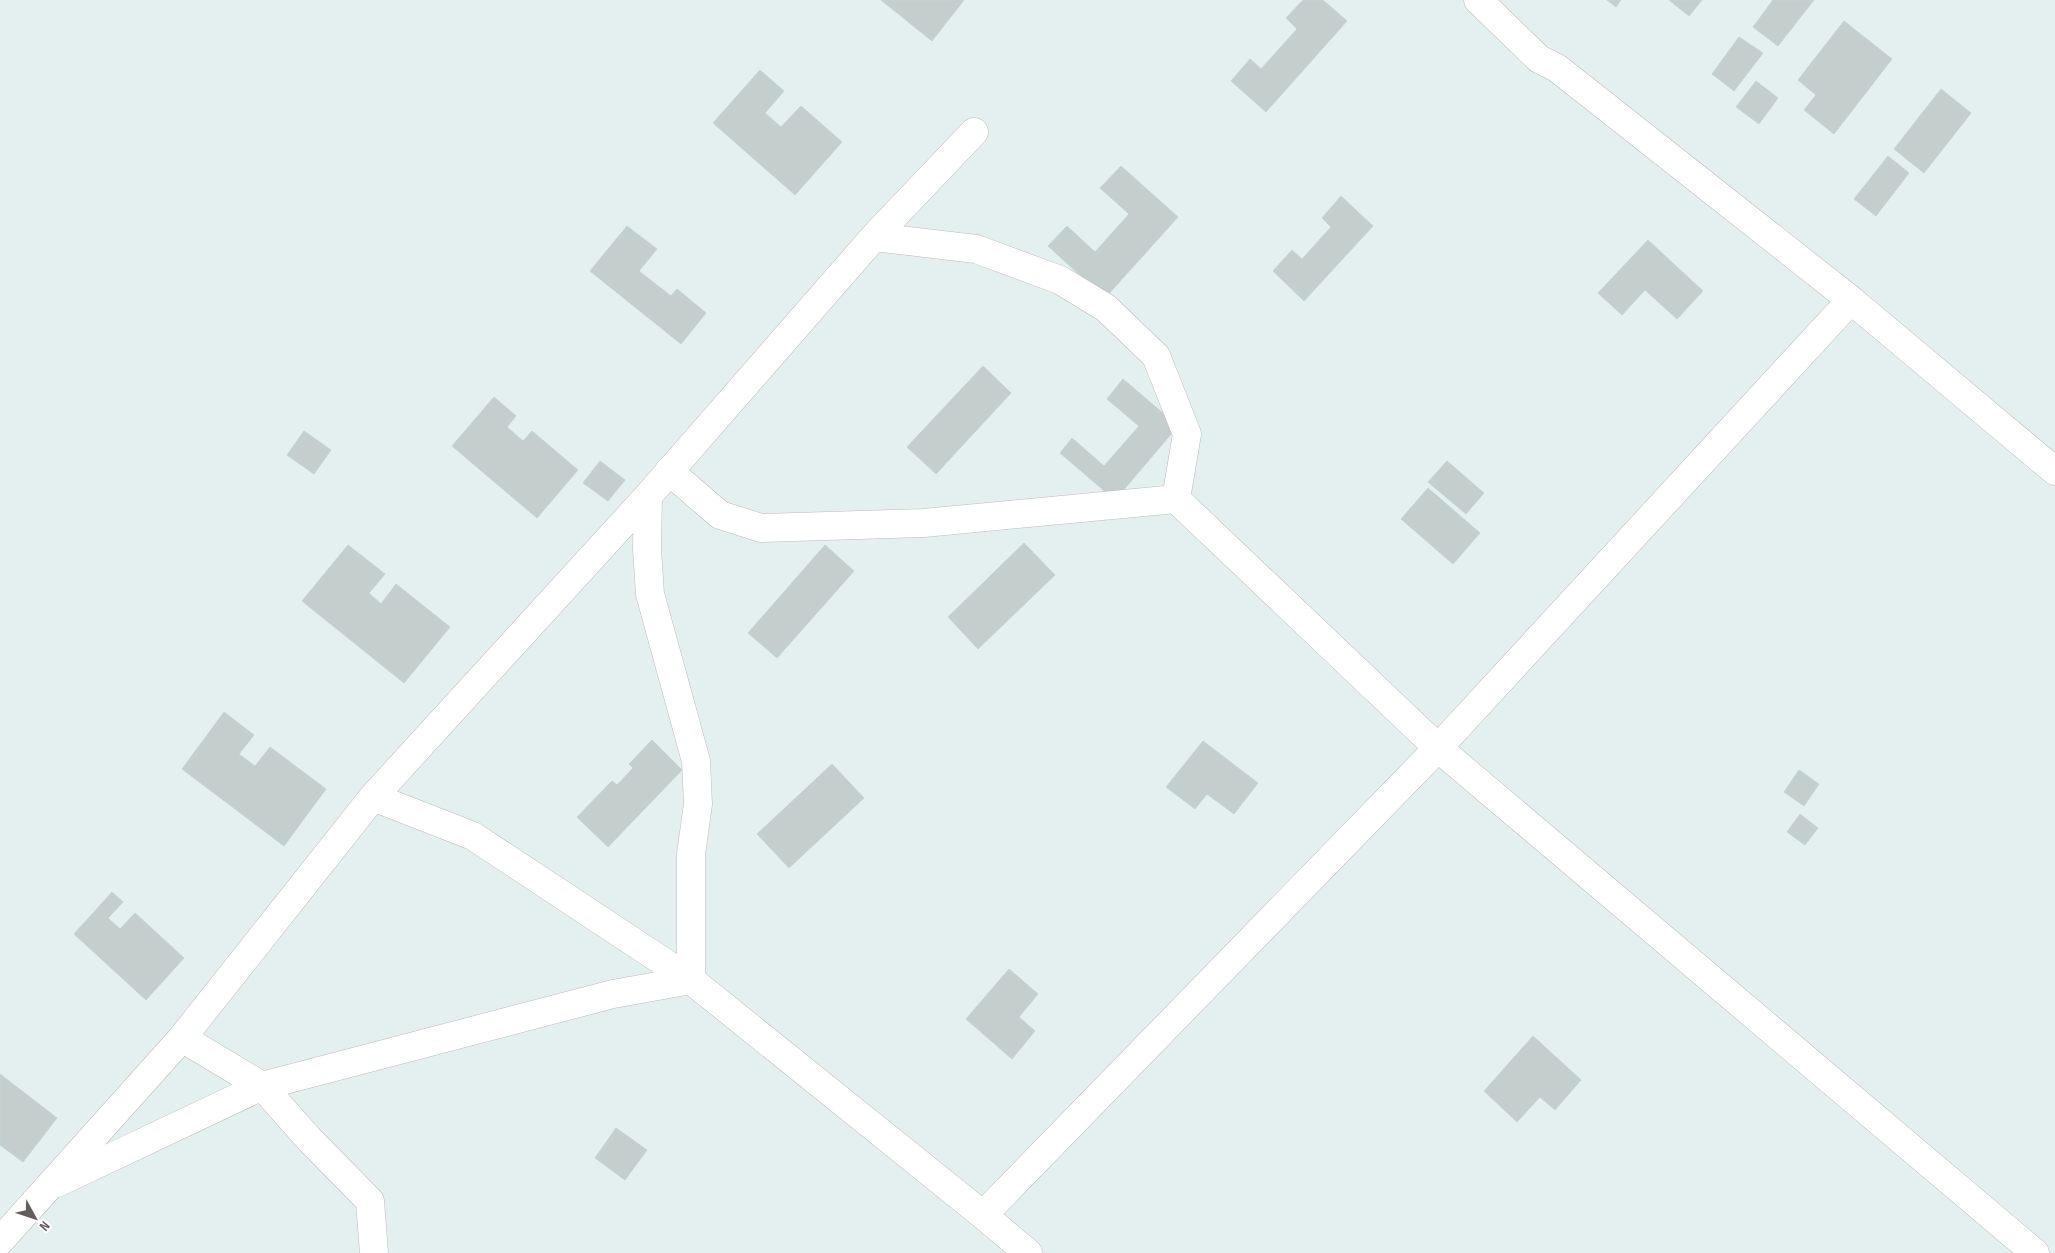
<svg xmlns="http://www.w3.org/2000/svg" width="2055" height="1253" viewBox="0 0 2055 1253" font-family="'Sofia Sans Condensed',sans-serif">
<rect width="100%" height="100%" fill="#e4f0f0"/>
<path fill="#c3cecd" stroke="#c2d6d4" d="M881,0H964L932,41Z
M1303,0H1323L1347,21L1266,112L1231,81L1250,59L1261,69L1297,29L1286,18Z
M1607,0H1621L1616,7Z
M1669,0H1702L1689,16Z
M1773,0H1814L1778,46L1753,27Z
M1844,21L1892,59L1834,134L1804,110L1816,95L1798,80Z
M1739,37L1763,53L1734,91L1712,74Z
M760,70L784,91L765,113L781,127L801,106L842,142L795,195L713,123Z
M1756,81L1778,98L1759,124L1736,107Z
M1941,89L1971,113L1924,173L1894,149Z
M1888,156L1909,173L1876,216L1854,199Z
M1121,166L1178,217L1105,298L1048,246L1067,226L1095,252L1129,214L1100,188Z
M1341,196L1373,226L1304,301L1273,271L1292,250L1302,259L1331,227L1322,218Z
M627,226L657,249L639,271L671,296L677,289L706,313L681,344L590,271Z
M1648,240L1703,291L1677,319L1645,290L1622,315L1598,293Z
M983,366L1011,393L936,474L907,447Z
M1123,379L1178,426L1115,500L1060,453L1072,438L1104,466L1139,426L1107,399Z
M494,397L516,416L507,427L523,441L532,431L578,470L537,518L452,446Z
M304,431L331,450L314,474L287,455Z
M600,461L625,480L608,501L583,483Z
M1447,461L1484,493L1466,514L1428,482Z
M1428,488L1480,533L1453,564L1401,519Z
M1024,543L1055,575L978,649L948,617Z
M348,545L385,574L369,593L381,604L396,584L450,627L404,683L302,601Z
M825,545L854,571L777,658L748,633Z
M224,712L254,735L239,754L255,766L270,747L326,789L284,846L182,769Z
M652,740L682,770L608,847L577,817L612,781L617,785L633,768L629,764Z
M1203,741L1258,783L1234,814L1207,794L1195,809L1166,787Z
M832,764L864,798L789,868L757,834Z
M1799,770L1819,784L1804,806L1784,792Z
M1800,814L1818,828L1805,845L1787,832Z
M112,892L123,902L108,918L120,929L135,913L184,958L146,1000L74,934Z
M1009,969L1038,994L1019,1017L1035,1031L1012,1059L966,1019Z
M1533,1036L1581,1080L1555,1110L1540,1097L1517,1122L1484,1091Z
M0,1074L57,1118L23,1162L0,1145Z
M616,1128L647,1150L625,1180L595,1158Z"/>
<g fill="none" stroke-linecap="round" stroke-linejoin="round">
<g stroke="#c1b9bb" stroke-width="29">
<path id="minor" d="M1478,0L1539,59L1557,68L1851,300L2055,471
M874,237L976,249L1060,280L1106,308L1156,356L1187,434L1176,499
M669,471L720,515L761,528L924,523L1176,499L1438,748L2035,1253
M648,496L647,549L650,594L696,761L698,804L691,854V980
M373,797L473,836L691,980L983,1215L1028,1253
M182,1038L262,1086L309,1139L370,1201L374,1253
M57,1183L262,1086L613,994L691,980
M983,1215L1438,748L1851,300
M0,1241L182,1038L373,797L648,496L874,237L974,132"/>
</g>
<use href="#minor" stroke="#fff" stroke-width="28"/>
</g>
<g transform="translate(35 1218) rotate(130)" stroke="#ffffff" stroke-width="4" paint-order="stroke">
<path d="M0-4L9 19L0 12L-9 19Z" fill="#665c5e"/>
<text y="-8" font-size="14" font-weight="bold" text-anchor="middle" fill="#665c5e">N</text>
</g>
</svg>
